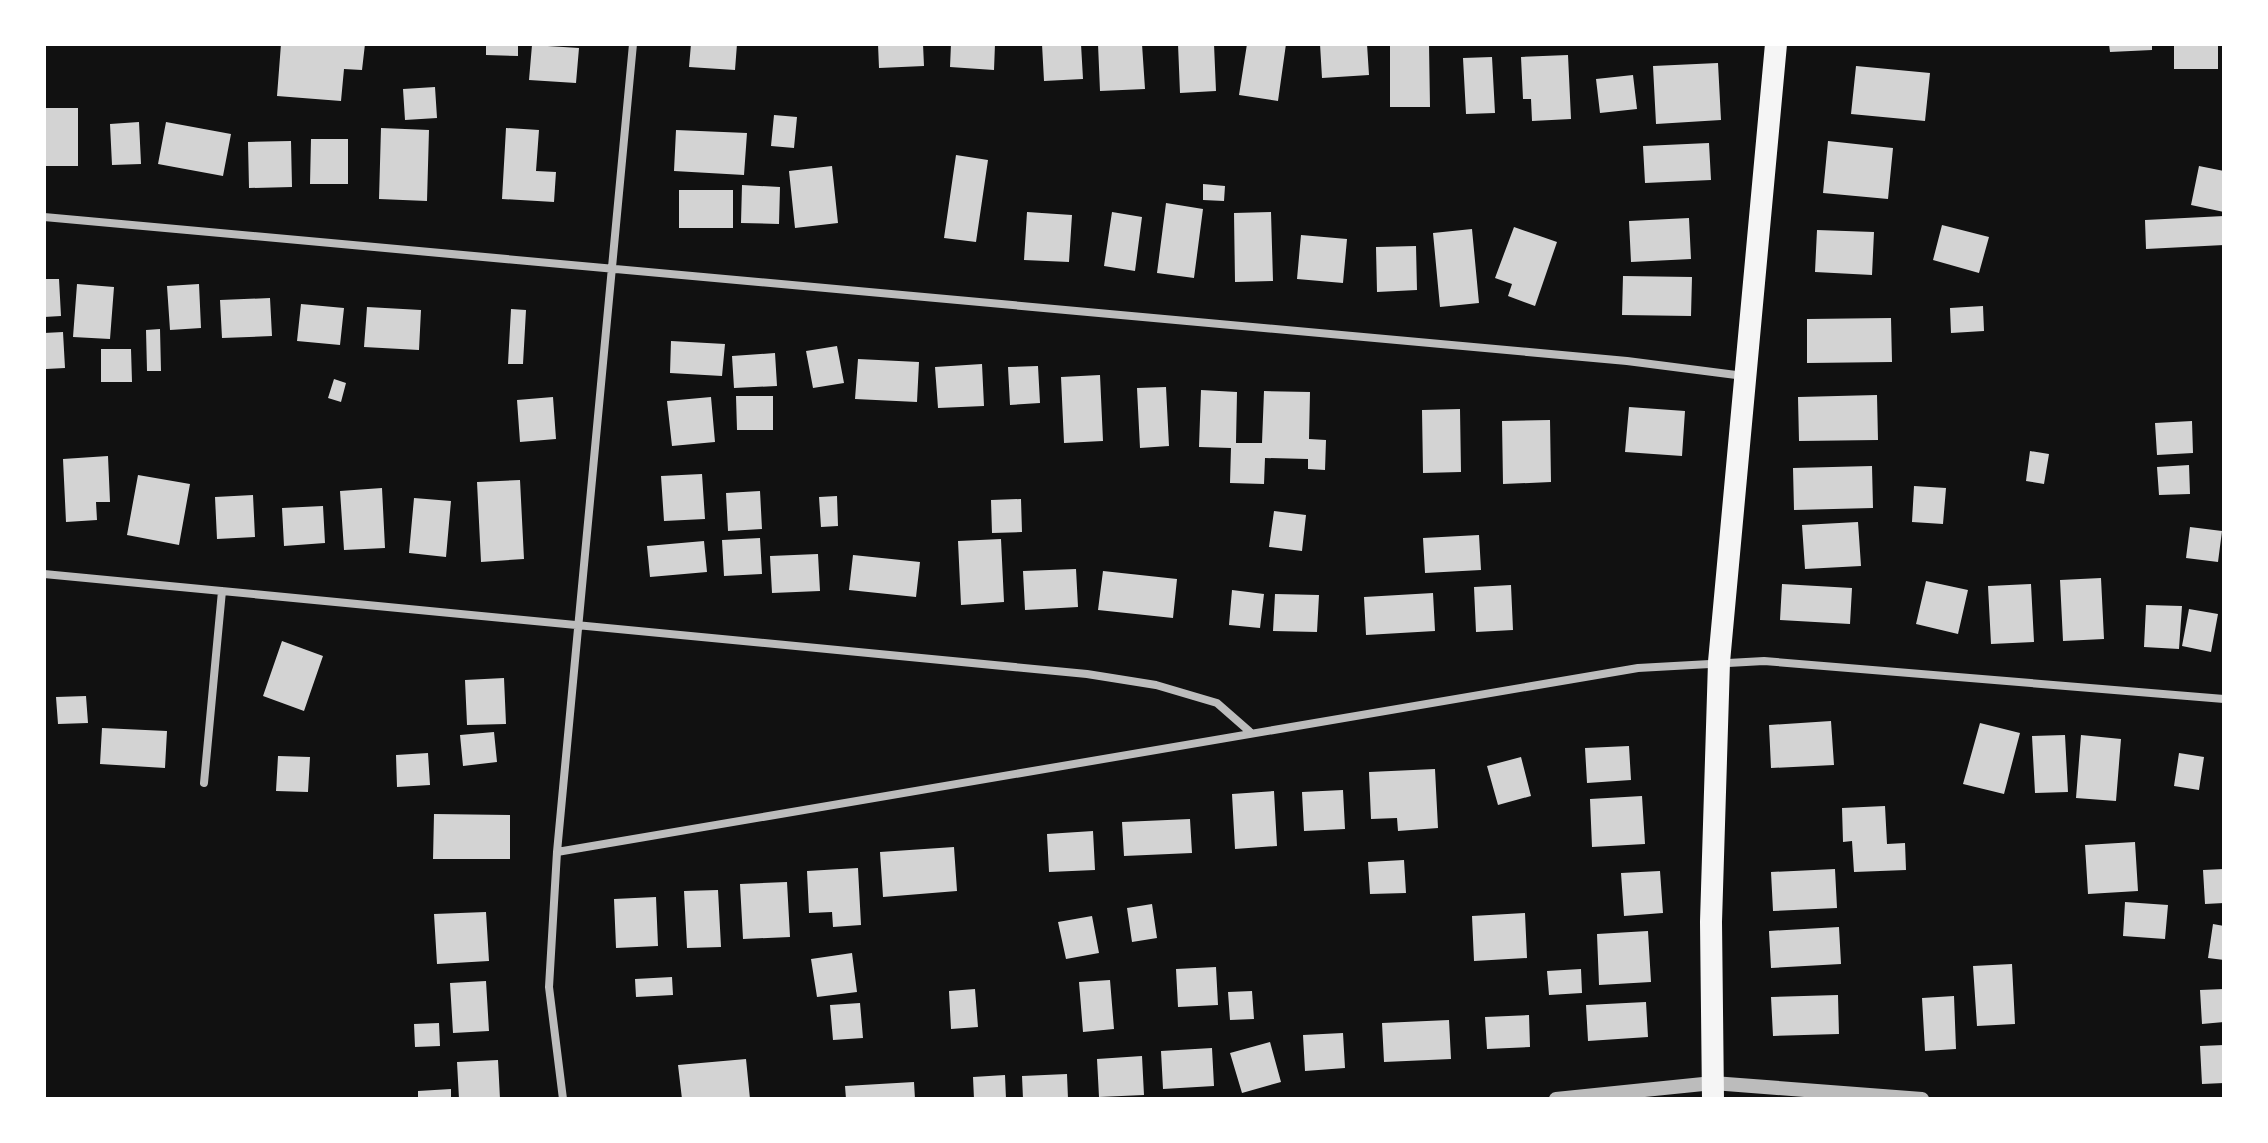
<svg xmlns="http://www.w3.org/2000/svg" width="2268" height="1143" viewBox="0 0 2268 1143" font-family="'Fira Sans',sans-serif">
<rect width="100%" height="100%" fill="#111"/>
<path fill="#d3d3d3" d="M281,44H365L362,70L344,69L341,101L277,96Z
M486,44H518V56L486,55Z
M691,44H737L735,70L689,67Z
M878,44H923L924,66L879,68Z
M951,44H995L994,70L950,67Z
M1042,44H1081L1083,79L1044,81Z
M1098,44H1142L1145,89L1100,91Z
M1178,44H1214L1216,91L1180,93Z
M1247,44H1286L1278,101L1239,95Z
M1320,44H1367L1369,75L1322,78Z
M1390,44H1429L1430,107H1390Z
M2109,44H2152V50L2110,52Z
M2174,44H2218V69H2174Z
M532,45L579,48L576,83L529,80Z
M1568,55L1571,119L1532,121L1531,99H1523L1521,57Z
M1492,57L1495,113L1466,114L1463,58Z
M1718,63L1721,120L1656,124L1653,66Z
M1856,66L1930,73L1925,121L1851,114Z
M1633,75L1637,109L1600,113L1596,79Z
M435,87L437,118L405,120L403,89Z
M44,108H78V166H44Z
M774,115L797,117L794,148L771,146Z
M139,122L141,164L112,165L110,124Z
M166,122L231,134L223,176L158,164Z
M381,128L429,130L427,201L379,199Z
M506,128L539,130L536,171L556,172L554,202L502,199Z
M676,130L747,133L744,175L674,171Z
M311,139H348V184H310Z
M291,141L292,187L249,188L248,142Z
M1828,141L1893,148L1888,199L1823,193Z
M1709,143L1711,180L1645,183L1643,146Z
M956,155L988,160L976,242L944,238Z
M832,166L838,223L795,228L789,171Z
M2199,166L2224,171V212L2191,205Z
M1203,184L1225,186L1224,201L1203,200Z
M742,185L780,187L779,224L741,223Z
M679,190H733V228H679Z
M1166,203L1203,209L1194,278L1157,273Z
M1027,212L1072,215L1069,262L1024,260Z
M1112,212L1142,217L1135,271L1104,266Z
M1271,212L1273,281L1235,282L1234,213Z
M2224,216V245L2146,249L2145,220Z
M1689,218L1691,259L1631,262L1629,221Z
M1942,225L1989,237L1979,273L1933,260Z
M1514,227L1557,242L1535,306L1508,296L1512,284L1495,278Z
M1472,229L1479,303L1440,307L1433,233Z
M1817,230L1874,232L1872,275L1815,272Z
M1301,235L1347,239L1343,283L1297,279Z
M1416,246L1417,290L1377,292L1376,247Z
M1623,276L1692,277L1691,316L1622,315Z
M44,279H59L61,316L44,317Z
M77,284L114,287L110,339L73,337Z
M199,284L201,328L170,330L167,286Z
M270,298L272,336L222,338L220,300Z
M301,304L344,308L340,345L297,341Z
M1983,306L1984,331L1951,333L1950,308Z
M367,307L421,310L419,350L364,347Z
M511,309L526,310L523,364H508Z
M1891,318L1892,362L1807,363V319Z
M160,329L161,371H147L146,330Z
M63,332L65,368L46,369L44,333Z
M671,341L725,344L722,376L670,373Z
M837,346L844,383L813,388L806,351Z
M101,349H131L132,382H101Z
M775,353L777,386L734,388L732,356Z
M858,359L919,362L917,402L855,399Z
M982,364L984,406L938,408L935,367Z
M1038,366L1040,403L1010,405L1008,367Z
M1100,375L1103,441L1064,443L1061,377Z
M334,379L346,383L341,402L328,398Z
M1166,387L1169,446L1140,448L1137,388Z
M1201,390L1237,392L1236,443H1262L1264,391L1310,392L1309,439L1326,440L1325,470L1308,469V459L1265,458L1264,484L1230,483L1231,448L1199,447Z
M1877,395L1878,440L1799,441L1798,397Z
M736,396H773V430H737Z
M553,397L556,439L520,442L517,400Z
M711,397L715,442L672,446L667,401Z
M1629,407L1685,411L1682,456L1625,452Z
M1460,409L1461,472L1423,473L1422,410Z
M1550,420L1551,482L1503,484L1502,421Z
M2192,421L2193,453L2157,455L2155,423Z
M2030,451L2049,454L2044,484L2026,481Z
M108,456L110,502H96L97,520L66,522L63,459Z
M2189,465L2190,494L2159,495L2157,467Z
M1872,466L1873,508L1794,510L1793,468Z
M702,474L705,519L664,521L661,476Z
M138,475L190,484L179,545L127,535Z
M520,480L524,559L481,562L477,482Z
M1914,486L1946,488L1943,524L1912,522Z
M382,488L385,548L344,550L340,491Z
M760,491L762,529L728,531L726,493Z
M253,495L255,537L217,539L215,497Z
M837,496L838,526L821,527L819,497Z
M414,498L451,501L446,557L409,553Z
M1021,499L1022,532L992,533L991,500Z
M323,506L325,543L284,546L282,508Z
M1274,511L1306,515L1302,551L1269,547Z
M1858,522L1861,566L1805,569L1802,525Z
M2190,527L2222,531L2218,562L2186,558Z
M1479,535L1481,570L1425,573L1423,538Z
M760,538L762,574L724,576L722,540Z
M1001,539L1004,602L961,605L958,541Z
M704,541L707,572L650,577L647,546Z
M818,554L820,591L772,593L770,556Z
M853,555L920,562L916,597L849,590Z
M1076,569L1078,607L1025,610L1023,571Z
M1103,571L1177,579L1173,618L1098,610Z
M2101,578L2104,639L2063,641L2060,580Z
M1926,581L1968,590L1958,634L1916,624Z
M1782,584L1852,588L1850,624L1780,620Z
M2031,584L2034,642L1991,644L1988,586Z
M1511,585L1513,630L1476,632L1474,587Z
M1232,590L1264,594L1260,628L1229,625Z
M1433,593L1435,631L1366,635L1364,597Z
M1275,594L1319,595L1317,632L1273,631Z
M2146,605L2182,606L2179,649L2144,647Z
M2189,609L2218,614L2211,652L2182,646Z
M282,641L323,656L304,711L263,696Z
M504,678L506,724L467,725L465,680Z
M86,696L88,723L58,724L56,697Z
M1831,721L1834,765L1771,768L1769,725Z
M1980,723L2020,733L2004,794L1963,784Z
M102,728L167,731L165,768L100,764Z
M494,732L497,762L463,766L460,735Z
M2065,735L2068,792L2035,793L2032,736Z
M2081,735L2121,739L2116,801L2076,798Z
M1629,746L1631,780L1587,783L1585,748Z
M428,753L430,785L397,787L396,755Z
M2179,753L2204,757L2199,790L2174,786Z
M278,756L310,757L308,792L276,791Z
M1521,757L1531,796L1498,805L1487,766Z
M1435,769L1438,828L1398,831L1397,818L1371,819L1369,772Z
M1343,790L1345,829L1304,831L1302,792Z
M1274,791L1277,846L1235,849L1232,794Z
M1642,796L1645,844L1592,847L1590,799Z
M1885,806L1887,844L1905,843L1906,870L1854,872L1852,841L1843,842L1842,808Z
M434,814L510,815V859H433Z
M1190,819L1192,853L1124,856L1122,822Z
M1093,831L1095,870L1049,872L1047,834Z
M2135,842L2138,891L2088,894L2085,845Z
M954,847L957,891L883,897L880,852Z
M1404,860L1406,893L1370,894L1368,862Z
M858,868L861,925L833,927L832,912L809,913L807,871Z
M1835,869L1837,908L1773,911L1771,872Z
M2224,869V903L2205,904L2203,870Z
M1660,871L1663,913L1624,916L1621,873Z
M787,882L790,937L743,939L740,884Z
M718,890L721,947L687,948L684,891Z
M656,897L658,946L616,948L614,899Z
M2125,902L2168,905L2165,939L2123,936Z
M1152,904L1157,938L1132,942L1127,908Z
M486,912L489,961L437,964L434,914Z
M1525,913L1527,958L1474,961L1472,916Z
M1092,916L1099,953L1066,959L1058,922Z
M2213,924L2224,926V960L2208,958Z
M1839,927L1841,964L1771,968L1769,931Z
M1648,931L1651,982L1599,985L1597,934Z
M852,953L857,992L817,997L811,959Z
M2012,964L2015,1024L1977,1026L1973,966Z
M1216,967L1218,1005L1178,1007L1176,969Z
M1581,969L1582,993L1549,995L1547,971Z
M672,977L673,995L636,997L635,979Z
M1110,980L1114,1029L1083,1032L1079,982Z
M486,981L489,1031L453,1033L450,983Z
M975,989L978,1027L951,1029L949,991Z
M2224,989V1022L2202,1024L2200,990Z
M1252,991L1254,1019L1230,1020L1228,992Z
M1838,995L1839,1034L1773,1036L1771,997Z
M1954,996L1956,1049L1925,1051L1922,998Z
M1646,1002L1648,1037L1588,1041L1586,1005Z
M860,1003L863,1038L833,1040L830,1005Z
M1529,1015L1530,1047L1487,1049L1485,1017Z
M1449,1020L1451,1059L1384,1062L1382,1023Z
M439,1023L440,1046L415,1047L414,1024Z
M1343,1033L1345,1068L1305,1071L1303,1035Z
M1270,1042L1281,1082L1242,1093L1230,1053Z
M2224,1045V1083L2202,1084L2200,1046Z
M1212,1048L1214,1086L1163,1089L1161,1051Z
M1142,1056L1144,1095L1099,1097L1097,1059Z
M746,1059L750,1099H682L678,1065Z
M498,1060L500,1099H459L457,1062Z
M1067,1074L1068,1099H1023L1022,1076Z
M1005,1075L1006,1099H974L973,1077Z
M914,1082L915,1099H846L845,1086Z
M451,1089V1099H418V1091Z"/>
<g fill="none" stroke-linecap="round" stroke-linejoin="round">
<path stroke="#bcbcbc" stroke-width="8" d="M44,217L1627,361L1744,376
M44,574L1087,674L1156,685L1217,703L1249,731
M204,783L222,591
M557,852L1638,668L1764,661L2224,699
M563,1099L549,987L557,852L633,44"/>
<path stroke="#bcbcbc" stroke-width="14" d="M1556,1099L1713,1083L1922,1099"/>
<path stroke="#f5f5f5" stroke-width="22" d="M1713,1099L1711,922L1719,662L1776,44"/>
</g>
<rect width="2268" height="1143" fill="none" stroke="#ffffff" stroke-width="92"/>
</svg>
